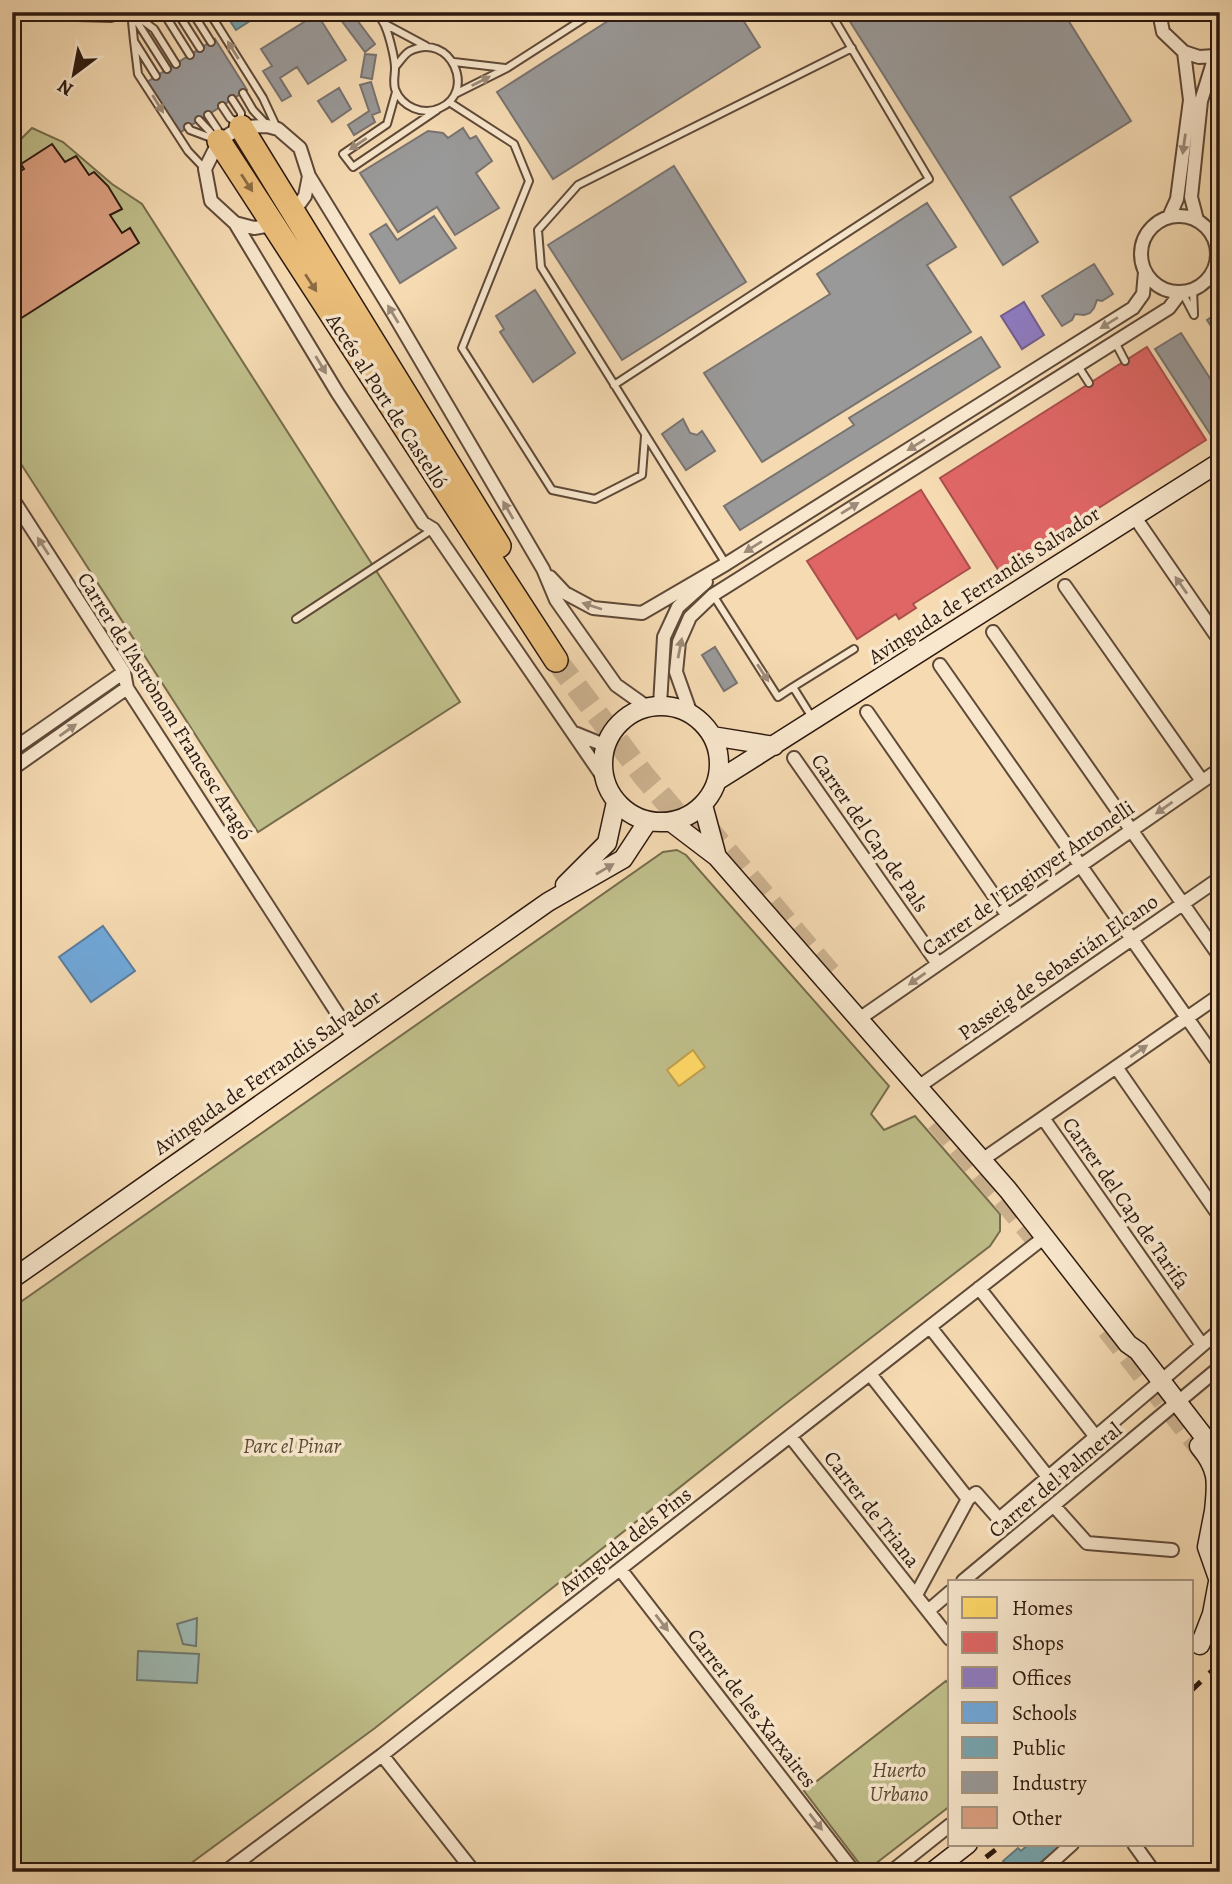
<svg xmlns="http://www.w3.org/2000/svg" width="1232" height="1884" viewBox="0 0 1232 1884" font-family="Alegreya,serif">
<rect width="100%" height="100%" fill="#f5dab2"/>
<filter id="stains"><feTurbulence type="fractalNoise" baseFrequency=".00286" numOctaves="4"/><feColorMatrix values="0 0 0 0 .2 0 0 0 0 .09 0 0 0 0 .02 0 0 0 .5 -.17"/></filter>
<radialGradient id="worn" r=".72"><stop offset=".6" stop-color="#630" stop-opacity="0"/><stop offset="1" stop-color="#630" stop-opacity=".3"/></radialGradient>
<path fill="#bfbe8a" stroke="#766c4c" stroke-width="2" d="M32,128L63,142L112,184L142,204L460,702L258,832L12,450V148Z
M677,850L686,855L889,1086L871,1114L884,1130L915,1116L1000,1214V1231L990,1246L780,1408L375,1728L179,1872H12V1308L663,852Z
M946,1681L950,1686V1806L870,1868L862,1867L804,1791Z"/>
<path fill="#9db9b3" stroke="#707971" stroke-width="2" d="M197,1618L196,1646L183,1644L177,1624Z
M138,1651L199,1654L197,1683L137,1680Z"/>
<path fill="#ffd966" stroke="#c09f4c" stroke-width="2" d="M693,1050L705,1067L679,1086L667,1070Z"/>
<path fill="#e06666" stroke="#aa4f4c" stroke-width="2" d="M1147,347L1206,440L999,571L940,478Z
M921,490L970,568L913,604L916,608L899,619L896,614L857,639L807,561Z"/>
<path fill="#8e7cc3" stroke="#715e8d" stroke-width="2" d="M1024,302L1044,335L1022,349L1001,316Z"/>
<path fill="#6fa8dc" stroke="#5b7d9e" stroke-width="2" d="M103,926L135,971L91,1002L59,957Z"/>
<path fill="#76a5af" stroke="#607b7f" stroke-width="2" d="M224,12H264L236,30Z
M1029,1844H1063L1035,1867L1037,1872H1012L1003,1861L1018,1848L1021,1851Z"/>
<path fill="#999" stroke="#797370" stroke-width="2" d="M335,12H351L375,44L365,52Z
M622,12H738L760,47L553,179L497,92Z
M844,12H1063L1131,121L1010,197L1038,242L1003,265Z
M317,14L346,60L308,84L297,67L280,78L291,96L282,101L263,71L272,66L261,49Z
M215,39L247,90L179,133L147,82Z
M365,54L376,55L372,79L361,77Z
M371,82L380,112L372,115L375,122L354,135L348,125L369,111L360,85Z
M339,88L351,109L332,122L318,101Z
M463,128L470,139L476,136L492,161L476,173L499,208L455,235L437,207L398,232L360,173L428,131L443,133L448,138Z
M674,166L746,282L622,360L548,245Z
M927,203L956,247L927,265L971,332L762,462L704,373L830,294L817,274Z
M434,216L456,248L400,283L370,234L386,224L397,240Z
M1094,264L1113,294L1102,301L1097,300L1094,308L1090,313L1084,315L1075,314L1072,320L1062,326L1042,296Z
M535,290L575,353L533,382L500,332L504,329L496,316Z
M1220,311V340L1207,320Z
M1181,333L1220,394V432L1212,437L1155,349Z
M981,337L1000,367L740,530L724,506L854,425L849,418Z
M683,419L690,433L697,435L702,431L715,451L686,470L662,434Z
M715,647L737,683L724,691L702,655Z"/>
<path fill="#dca081" stroke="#2d190f" stroke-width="2" d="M52,144L65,162L76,156L89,175L94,172L108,186L122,209L110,215L122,233L130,228L139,243L12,324V226L15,224L12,220V176L24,169L21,164Z"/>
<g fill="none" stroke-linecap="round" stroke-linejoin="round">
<path stroke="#cdb391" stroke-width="23" stroke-dasharray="23 11" stroke-linecap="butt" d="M556,660L644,776L700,841
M705,826L832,976
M937,1121L1037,1239
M1108,1329L1212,1462"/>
<g stroke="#5f4938" stroke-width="10">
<path id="lane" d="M131,12L134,41L156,76
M131,12L154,29L176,64
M167,12L168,20L190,55
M177,12L200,48
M192,12L211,42
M209,12L263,98L277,128
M376,12C379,16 383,21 385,26C389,35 395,58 395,68C395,76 393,81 395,89C402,107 423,116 440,108C477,92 451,31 410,51C404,54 400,62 395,67
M42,16L111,18L129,12
M134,17L167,69
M385,24L426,46
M134,41L138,74L188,151L205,169
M454,62L505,68
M396,92L387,124L343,154L353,167L437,110
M243,93L253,110L266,124
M455,94L507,68L594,12
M232,99L241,113V121
M449,102L514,144L529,181L462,348L552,490L595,499L642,475L645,436
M222,106L230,118L237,123
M208,115L218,130L219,138
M199,120L215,137
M188,127L190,130L214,139
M1217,262L1220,263
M1193,290L1194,313
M1182,292L1194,315
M1115,342L1125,361
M1078,366L1089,383
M614,385L929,179L830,12
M726,564L541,267L538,230L578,185L852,48
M713,595L778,697L793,687L813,719
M296,619L433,529
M793,687L854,649"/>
</g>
<g stroke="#5f4938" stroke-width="16">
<path id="street" d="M1159,12L1163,32L1184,52L1199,57L1215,56L1219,54
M292,214L305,196L309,176
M1141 254a38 38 0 1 1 76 0a38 38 0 1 1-76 0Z
M1169,217L1177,199L1190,100L1184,52
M1197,220L1191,197L1201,101L1215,56
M235,223L337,392L423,523L433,529L603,777
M277,224L254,228L235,223L211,201L205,169L219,141L241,127L267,126L278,129L300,148L309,176L393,313L543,569L556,600L616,685L647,707
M12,498L124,672L127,688L354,1039
M1134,516L1220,641
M550,577L565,593L593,608L642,613L726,564L1133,308L1143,294L1145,272
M1065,586L1202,781
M993,632L1220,957
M940,665L1220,1065
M660,705L664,637L678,607L706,582
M867,712L1008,916
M691,714L676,672L679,642L690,617L713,595L1169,308L1181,292
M572,732L604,745
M12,750L124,672
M794,758L938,964
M12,769L127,688
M859,1019L1220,769
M1116,1067L1220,1217
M918,1087L1220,878
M1043,1118L1202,1345
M982,1160L1220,995
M979,1288L1096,1437
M930,1327L1048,1477
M870,1374L968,1499
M1161,1381L1220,1330
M1178,1402L1220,1367
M790,1436L950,1639
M1054,1506L1087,1543L1172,1550
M620,1569L854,1872
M963,1581L1170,1408
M916,1595L968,1499L976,1493L999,1519L1154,1387
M928,1611L950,1592
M382,1755L474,1872
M1134,1844L1154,1872
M225,1872L382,1755L1046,1236
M891,1872L950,1825
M1041,1872L1072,1844"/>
</g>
<g stroke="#2d190f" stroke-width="21">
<path id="secondary" d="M603 764a58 58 0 1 1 116 0a58 58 0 1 1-116 0Z
M712,736L774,746
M717,781L1220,462
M703,805L717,857
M671,822L717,857L1008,1190L1128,1344L1138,1351L1212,1447L1220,1455
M565,885L607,843L616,802
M12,1279L548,902L623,859L648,821
M1199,1446C1219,1470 1217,1482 1214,1511
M1220,1503L1214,1511L1207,1547L1220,1584
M1200,1645L1212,1614L1218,1582
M932,1872L968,1844"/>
</g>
<g stroke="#2d190f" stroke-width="26">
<path id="highway" d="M241,127L499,546
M219,141L556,660"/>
</g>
<use href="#lane" stroke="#f8e7cd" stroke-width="6"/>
<use href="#street" stroke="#f8e7cd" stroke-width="12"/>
<use href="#secondary" stroke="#f8e7cd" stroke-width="18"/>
<use href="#highway" stroke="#eabd79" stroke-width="23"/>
<path stroke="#2d190f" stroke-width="5" stroke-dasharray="12 12" stroke-linecap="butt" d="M1219,12L1220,14
M1192,1690L1220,1663
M967,1872L1003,1844"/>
</g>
<defs><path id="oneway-solid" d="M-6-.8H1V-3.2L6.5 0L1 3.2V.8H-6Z" transform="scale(1.75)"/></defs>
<g fill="#9d8a78">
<use href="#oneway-solid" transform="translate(233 50) rotate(-122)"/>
<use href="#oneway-solid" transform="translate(481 81) rotate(-27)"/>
<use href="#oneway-solid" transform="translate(158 104) rotate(58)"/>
<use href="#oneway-solid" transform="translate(358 144) rotate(146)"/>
<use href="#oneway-solid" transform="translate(1184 144) rotate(98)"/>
<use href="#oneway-solid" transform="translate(393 314) rotate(-121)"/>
<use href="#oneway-solid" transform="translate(1109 323) rotate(148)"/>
<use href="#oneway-solid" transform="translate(321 365) rotate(59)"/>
<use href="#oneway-solid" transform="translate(916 445) rotate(148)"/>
<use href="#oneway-solid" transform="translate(850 508) rotate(-32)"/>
<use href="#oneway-solid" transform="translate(508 510) rotate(-120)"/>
<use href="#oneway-solid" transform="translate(43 546) rotate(-123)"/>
<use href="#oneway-solid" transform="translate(753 547) rotate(148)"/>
<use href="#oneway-solid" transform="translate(1181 585) rotate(-125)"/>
<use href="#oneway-solid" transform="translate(592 606) rotate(-162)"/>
<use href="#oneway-solid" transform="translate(680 648) rotate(-79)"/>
<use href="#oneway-solid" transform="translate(763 673) rotate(57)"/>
<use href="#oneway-solid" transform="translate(68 730) rotate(-35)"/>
<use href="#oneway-solid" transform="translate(1164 808) rotate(145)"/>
<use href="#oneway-solid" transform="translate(605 869) rotate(-30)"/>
<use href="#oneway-solid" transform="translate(917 979) rotate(145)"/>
<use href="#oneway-solid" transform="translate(1139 1051) rotate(-35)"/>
<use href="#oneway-solid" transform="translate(662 1623) rotate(52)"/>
<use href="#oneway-solid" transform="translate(816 1822) rotate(52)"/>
</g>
<g fill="#8c6b44">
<use href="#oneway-solid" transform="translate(247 183) rotate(57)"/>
<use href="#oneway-solid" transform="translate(311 283) rotate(57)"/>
</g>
<g text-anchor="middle" stroke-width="7" stroke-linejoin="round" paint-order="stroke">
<g font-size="21" fill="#2d190f" stroke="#f8e7cd">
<text transform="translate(387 401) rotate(57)" y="7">Accés al Port de Castelló</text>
<text transform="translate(984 585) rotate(-33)" y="7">Avinguda de Ferrandis Salvador</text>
<text transform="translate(165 706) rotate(58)" y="7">Carrer de l'Astrònom Francesc Aragó</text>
<text transform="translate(870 833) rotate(55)" y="7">Carrer del Cap de Pals</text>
<text transform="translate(1028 878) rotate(-35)" y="7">Carrer de l'Enginyer Antonelli</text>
<text transform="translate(1058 967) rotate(-35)" y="7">Passeig de Sebastián Elcano</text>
<text transform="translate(267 1072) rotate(-35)" y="7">Avinguda de Ferrandis Salvador</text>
<text transform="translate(1126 1203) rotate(55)" y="7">Carrer del Cap de Tarifa</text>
<text transform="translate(1055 1480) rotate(-40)" y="7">Carrer del Palmeral</text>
<text transform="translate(872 1509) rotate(52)" y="7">Carrer de Triana</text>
<text transform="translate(625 1541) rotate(-38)" y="7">Avinguda dels Pins</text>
<text transform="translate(752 1708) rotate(52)" y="7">Carrer de les Xarxaires</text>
</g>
<g font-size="21" font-style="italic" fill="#594b34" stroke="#f8e7cd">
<text x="292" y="1453">Parc el Pinar</text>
<text x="899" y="1777">Huerto<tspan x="899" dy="24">Urbano</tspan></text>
</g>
</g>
<rect width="1232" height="1884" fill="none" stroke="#f5dab2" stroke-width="42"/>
<rect x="14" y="14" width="1204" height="1856" fill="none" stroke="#2d190f" stroke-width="3.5"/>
<rect x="21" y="21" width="1190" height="1842" fill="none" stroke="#2d190f" stroke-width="2"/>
<rect x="948" y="1580" width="245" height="266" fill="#f8e7cd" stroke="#a79581" stroke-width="2"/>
<rect x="962" y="1597" width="35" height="21" fill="#ffd966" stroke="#a79581" stroke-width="2"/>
<text x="1012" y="1615" font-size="21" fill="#2d190f">Homes</text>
<rect x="962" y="1632" width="35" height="21" fill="#e06666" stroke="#a79581" stroke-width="2"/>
<text x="1012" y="1650" font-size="21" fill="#2d190f">Shops</text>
<rect x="962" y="1667" width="35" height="21" fill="#8e7cc3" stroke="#a79581" stroke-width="2"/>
<text x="1012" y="1685" font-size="21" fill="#2d190f">Offices</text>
<rect x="962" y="1702" width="35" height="21" fill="#6fa8dc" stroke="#a79581" stroke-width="2"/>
<text x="1012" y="1720" font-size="21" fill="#2d190f">Schools</text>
<rect x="962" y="1737" width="35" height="21" fill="#76a5af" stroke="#a79581" stroke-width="2"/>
<text x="1012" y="1755" font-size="21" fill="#2d190f">Public</text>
<rect x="962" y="1772" width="35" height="21" fill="#999999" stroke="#a79581" stroke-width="2"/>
<text x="1012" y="1790" font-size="21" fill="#2d190f">Industry</text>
<rect x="962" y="1807" width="35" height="21" fill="#dca081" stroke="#a79581" stroke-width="2"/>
<text x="1012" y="1825" font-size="21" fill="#2d190f">Other</text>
<g transform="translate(74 74) rotate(212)" stroke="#f8e7cd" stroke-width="5" paint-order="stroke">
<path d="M0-5L12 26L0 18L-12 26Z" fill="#2d190f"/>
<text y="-10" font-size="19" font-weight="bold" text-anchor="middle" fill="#2d190f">N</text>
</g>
<rect width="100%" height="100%" filter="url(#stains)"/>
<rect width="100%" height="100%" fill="url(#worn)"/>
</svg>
